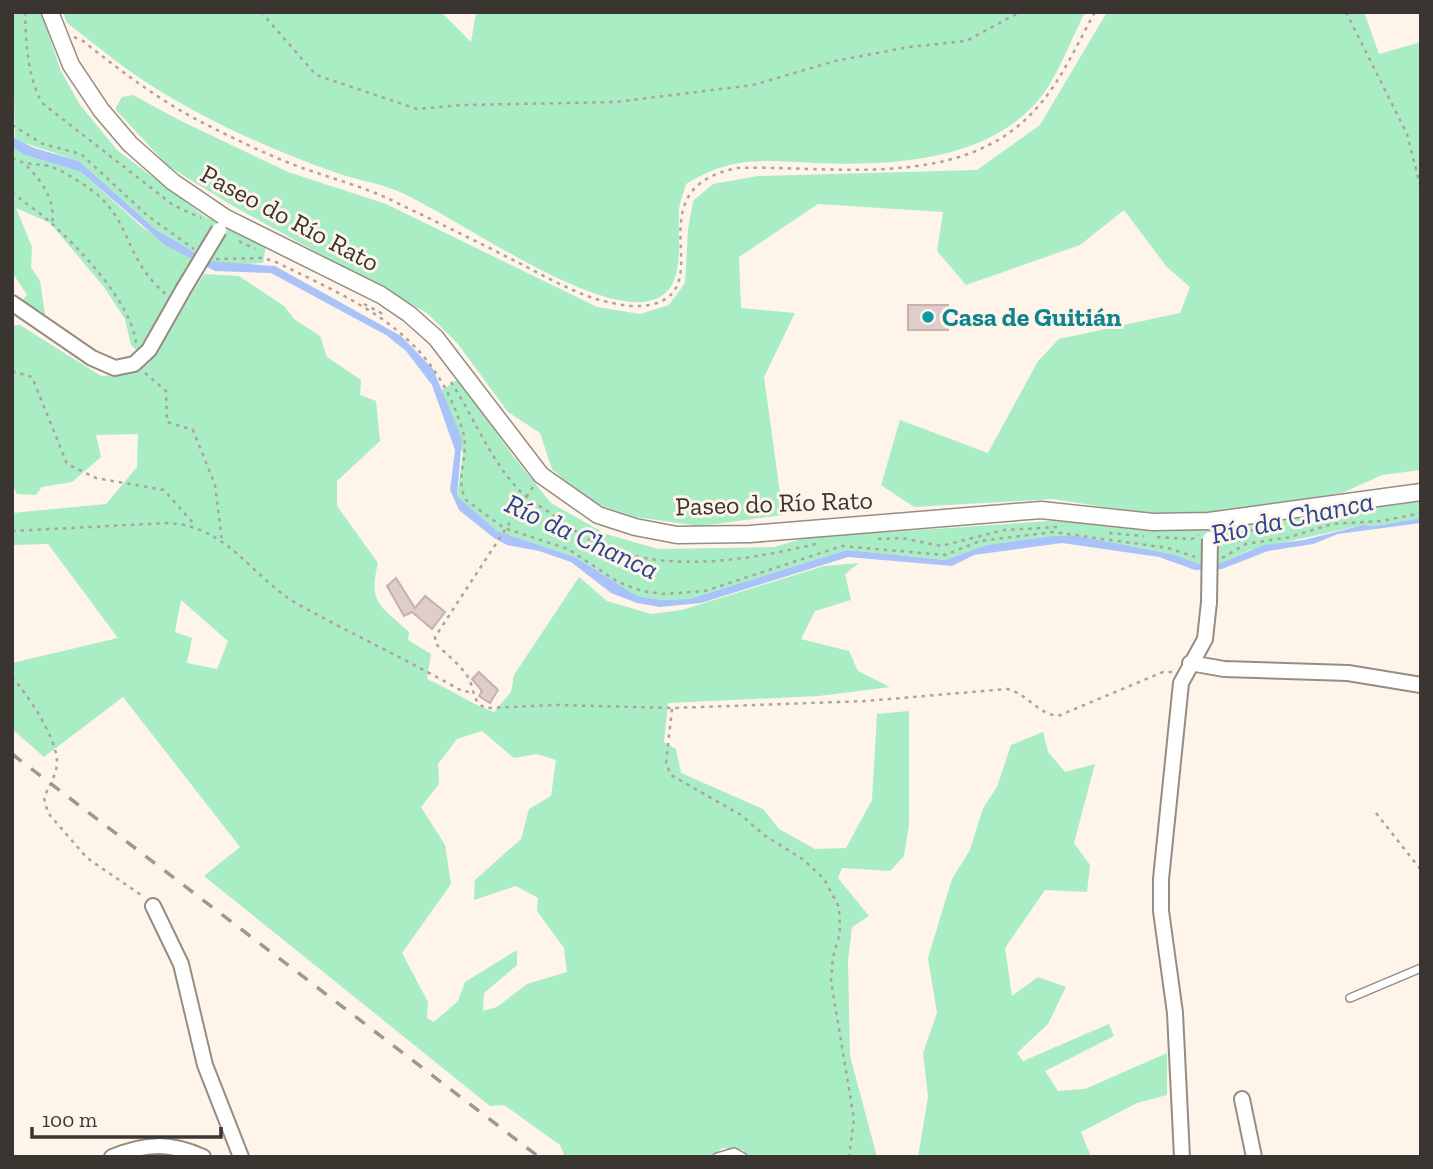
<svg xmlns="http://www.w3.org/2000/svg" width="1433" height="1169" viewBox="0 0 1433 1169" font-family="'Zilla Slab',serif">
<rect width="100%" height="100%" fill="#fef4ea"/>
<path fill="#a8edc4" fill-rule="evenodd" d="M12,12H41L61,71L80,105L117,150L204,216L266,245L263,263L229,265L209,261L155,229L79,161L15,140Z
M63,12H441L471,42L476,12H1085C1072,38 1058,75 1041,97C989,162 890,166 814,163C763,160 731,156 686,184C684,192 680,201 679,210C677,234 687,285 658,298C602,325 451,212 395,190C375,182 353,179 334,172C272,150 207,121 152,86C123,68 95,44 67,23Z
M1107,12H1364L1379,54L1421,42V470L1382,475L1342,493L1206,514L1142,513L1053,499L914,507L881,485L900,420L988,453L1038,361L1059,339L1180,313L1190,287L1166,266L1124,210L1080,245L966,285L937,251L943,212L818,204L739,257L741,308L795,313L764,377L783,515L700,526L635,517L588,501L552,469L540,433L508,412L458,344L427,313L233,206L168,166L115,109L122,97L133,95L179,120L288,172L386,204L597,307L640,314L669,305L685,283L688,229L693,201L713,184L758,176L977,170L1040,125Z
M12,147L25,155L81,172L142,227L193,260L141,355L131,345L125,319L104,287L50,223L16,208L32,247L31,267L40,281L46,320L21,302L27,295L12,272Z
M204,274L239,276L284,306L294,319L320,336L327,357L361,380L360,395L376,401L380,441L337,481V506L378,563C368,604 380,605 409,632L408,640L431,654L427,679C450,689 471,704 494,712L511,692L514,675L579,577L607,601L651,614L682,610L824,566L859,563L845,574L851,600L815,611L801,639L849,651L858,671L890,687L819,696L668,703L664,742L676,749L681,773L763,809L779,829L815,849L846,848L872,800L877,714L909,711V825L904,856L890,871L842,868L838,878L869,916L852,927L848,961L850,1056L877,1157H748L743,1150L722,1148L712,1157H565L560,1145L504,1105L490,1106L204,876L240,847L123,697L44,757L12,729V663L118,638L48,544L12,545V513L106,504L137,467L138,434L96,435L101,457L72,482L42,487L36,495L17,494L12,484V325H20L101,376L124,375L148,364ZM181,600L228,641L217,669L187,663L192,638L175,632ZM482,731L514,758L537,754L556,760L551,796L529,809L521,839L475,880L474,900L516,886L538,898L537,911L564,948L567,972L527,984L497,1007L483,1011L484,993L517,965V950L465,982L458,1001L434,1022L427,1018L428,1002L402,953L451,884L445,845L421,807L439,784L438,764L457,739Z
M458,379L513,456L551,503L606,534L658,549L774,547L805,538L1049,521L1196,530L1421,499V518L1375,526L1363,525L1250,550L1220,563L1199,564L1176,555L1079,536H1052L986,545L946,560L847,550L689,599L661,600L637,596L575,557L497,531L457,496L463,454L442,390Z
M1043,732L1048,752L1065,772L1095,764L1074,843L1090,865L1087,892L1045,890L1005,948L1012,996L1038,977L1066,987L1048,1024L1017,1053L1023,1061L1109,1024L1114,1036L1045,1071L1058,1091L1085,1089L1167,1053V1095L1137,1103L1081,1132L1091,1157H918L928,1097L923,1053L937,1013L928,958L952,879L970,850L983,808L997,787L1011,745Z"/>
<path fill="#a9c3f9" d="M12,137L34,148L79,161L155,229L209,261L275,266L401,336L433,369L462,439L457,496L497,531L575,557L637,596L661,600L689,599L847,550L946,560L986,545L1052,536H1079L1176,555L1199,564L1220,563L1264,545L1304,540L1363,525L1375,526L1421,518V523L1338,534L1313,544L1268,551L1222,569L1195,570L1159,557L1062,543L974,555L952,566L848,557L701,603L660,607L637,603L611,593L571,562L539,551L507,545L494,538L459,510L450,490L455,450L432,385L406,351L386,335L271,273L215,271L165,245L81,172L25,155L12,147Z"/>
<path fill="#e0cdcb" stroke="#c4b2b1" stroke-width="2" d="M908,305H948V330H908Z
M396,578L415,608L425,596L445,612L432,629L412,612L404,616L387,586Z
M479,672L498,690L490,703L479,696L482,691L472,679Z"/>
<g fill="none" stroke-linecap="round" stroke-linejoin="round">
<g stroke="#988c82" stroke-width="10">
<path id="service" d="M1350,998L1421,968
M717,1157L734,1152L743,1157"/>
</g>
<g stroke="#988c82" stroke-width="18">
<path id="minor" d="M12,303L92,358L115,368L134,364L149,350L183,290
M1190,663L1224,669L1348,673L1421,685
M153,906L181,964L205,1065L241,1157
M1242,1099L1254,1157
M112,1157C146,1143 169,1142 203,1157
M1182,1157L1175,1013L1161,911V879L1181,683L1205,639L1209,602"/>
</g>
<g stroke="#988c82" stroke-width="19">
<path id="tertiary" d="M50,12L71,65L101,110L130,144L173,182L226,218L381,295L409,314L436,338L541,475L598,515L635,527L677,535L750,534L1041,510L1153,522L1209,521L1421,492"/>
</g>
<path stroke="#aca49c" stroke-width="2.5" stroke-dasharray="3.5 5" stroke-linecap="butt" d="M25,12C26,43 27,75 42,103L173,205L201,218
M261,12L316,75L417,109L463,105L616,102L753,85L835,61L909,47L966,41L1020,12
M1346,12L1407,134L1421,189
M74,37L83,41C122,72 160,101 205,124C233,138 263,153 292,164C325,177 360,185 391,200C433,220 474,240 515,261C541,274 568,290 596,299C614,304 636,309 654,304C719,285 632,190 737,168C832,165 959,191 1033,112C1060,84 1076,46 1095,12
M12,55V60
M12,125L43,144L81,154L148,216L194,249
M12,158C28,166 34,163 49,166C61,169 96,191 104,201C132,231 128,263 167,295
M27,166C42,182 56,200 52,224
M12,192C24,203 38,211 50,222C80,249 131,302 136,343
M239,241L255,249
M216,259L262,258L274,261C361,304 433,331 463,432C470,455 454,478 466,500L504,528L568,549L618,582L642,591L663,594L705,591L842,546L945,555L980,541L1053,532L1168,548L1195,557
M364,304L383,314
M12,371L32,377L67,464L96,478L164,490L194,524
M145,373L166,391L167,422L193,430L215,485L222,541
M451,382C474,417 490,460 520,491C528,499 540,506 550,513C567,525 585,539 605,547C671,573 748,560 816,544
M533,487L435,637L436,644C446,654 463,667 469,679C475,691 472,702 486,708L557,705L673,708L866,701L1007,689C1028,694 1036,713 1058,716L1163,672H1173
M12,531L168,523C229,526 251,578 301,606C354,635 409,661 462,691L471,692
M1109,533L1144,536
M1225,533L1267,529
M1230,535L1246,544
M1157,537L1192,539L1199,535
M878,539L902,538L941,546L1004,530L1057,527
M1222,558L1246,544L1290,537L1332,524L1382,521L1421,513
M12,677C28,695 56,737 57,761C57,775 49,785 44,798L48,813L87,858L144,897
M672,709L666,763L671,775L741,815L764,835L804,860L824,879L839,907L840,933L833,957L831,981L854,1119L849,1157
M1376,813L1421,870"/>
<use href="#service" stroke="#fff" stroke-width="7"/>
<use href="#minor" stroke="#fff" stroke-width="14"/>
<use href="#tertiary" stroke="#fff" stroke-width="16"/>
<path stroke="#9f9790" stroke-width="3.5" stroke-dasharray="12 12" stroke-linecap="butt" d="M12,754L539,1157"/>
<g stroke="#988c82" stroke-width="18" stroke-linecap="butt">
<path id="minor-bridge" d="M183,290L219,230
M1209,602L1210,539"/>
</g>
<use href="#minor-bridge" stroke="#fff" stroke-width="14"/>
</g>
<circle fill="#0f9aa8" stroke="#fef4ea" stroke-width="2.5" cx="928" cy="317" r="7"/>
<g text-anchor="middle" stroke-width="6" stroke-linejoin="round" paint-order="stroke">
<g font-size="26" fill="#3a3531" stroke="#fef4ea">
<text transform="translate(290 218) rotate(28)" y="9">Paseo do Río Rato</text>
<text transform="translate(774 503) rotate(-2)" y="9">Paseo do Río Rato</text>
</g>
<g font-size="26" font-weight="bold" fill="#0d838f" stroke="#fef4ea" text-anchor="start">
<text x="942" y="326">Casa de Guitián</text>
</g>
<g font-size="28" font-style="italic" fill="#264591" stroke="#fef4ea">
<text transform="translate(1292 517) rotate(-12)" y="10">Río da Chanca</text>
<text transform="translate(582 536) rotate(25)" y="10">Río da Chanca</text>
</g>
</g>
<rect width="1433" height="1169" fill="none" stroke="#3a3531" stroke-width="28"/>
<path d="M32 1127v10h189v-10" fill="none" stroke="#3a3531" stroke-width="3.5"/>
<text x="42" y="1127" font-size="21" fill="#3a3531" stroke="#fef4ea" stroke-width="5" paint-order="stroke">100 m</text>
</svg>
